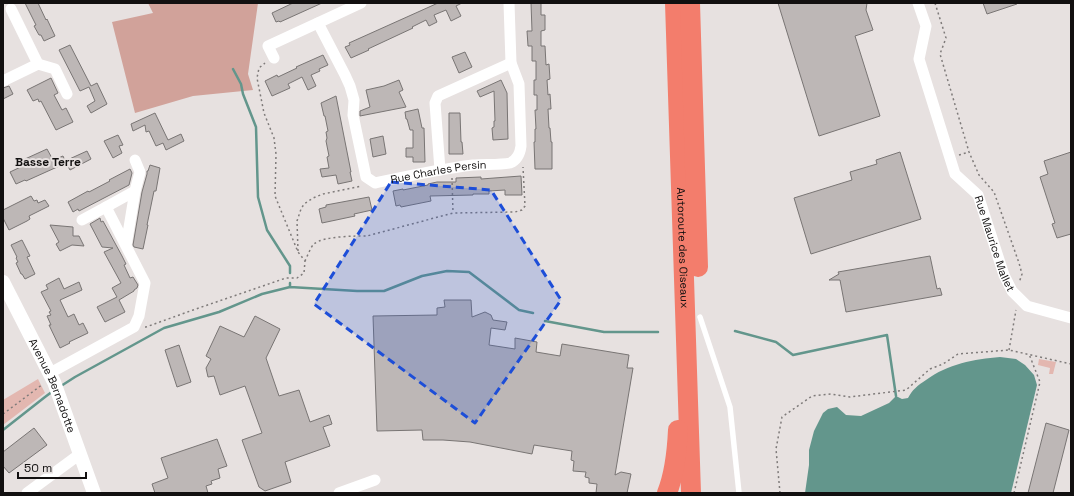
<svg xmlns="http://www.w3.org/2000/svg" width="1074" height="496" viewBox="0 0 1074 496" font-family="'Space Grotesk',sans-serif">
<rect width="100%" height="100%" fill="#e7e1e0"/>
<path fill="#e3b7b0" d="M1039,359L1056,362L1053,374H1049L1050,368L1038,365Z
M38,379L45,393L3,425V400Z"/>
<path fill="#d1a29a" d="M148,3H258L248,74L253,90L193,96L135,113L112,22L153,13Z"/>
<path fill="#63968c" d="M1000,357L1016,359L1025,365L1034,375L1037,385L1011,493H805L809,465V450L814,431L823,413L828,409L837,407L846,415L861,416L889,403L896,396L902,399L908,398C912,390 918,385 926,380C948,364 974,359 1000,357Z"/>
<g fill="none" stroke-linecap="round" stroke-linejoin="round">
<path stroke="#63968c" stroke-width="2.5" d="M233,69L241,84L243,94L256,127L258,197L267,230L290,266V273
M290,287L357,291H384L422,276L447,271L469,272L519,310L533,313
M545,321L604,332H658
M735,331L776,342L793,355L887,335L896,396
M61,386L75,377L164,328L219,312L262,294L290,287V283
M3,430L45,397L53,391"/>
</g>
<path fill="#bdb7b6" stroke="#797574" d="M25,3H38L46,20L47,19L55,36L44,41L41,35H39L34,26L36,25Z
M293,3H322L280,22L279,21L276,22L272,13Z
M438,3H462L456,6L461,16L451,21L446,10L434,15L437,22L429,26L426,20L412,27L413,28L368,49L369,50L351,58L345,47L350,45L349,43Z
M531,3H541V15H545V30L541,31V46H545L546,65L549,64L550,79L547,80L548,95L550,94L551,109H548L549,128H550L551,142H552V169H535L534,142H535V129H536L535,110H537V95H534V80H536V61H532V46H528L527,31H532Z
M778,3H867L866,10L873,30L855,36L880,116L819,136Z
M983,3H1017V4L987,14Z
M70,45L91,86L97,83L107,104L91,113L87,106L95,101L89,87L80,91L59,50Z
M465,52L472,67L459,73L452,57Z
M323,55L328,65L319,69L320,71L311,75L316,86L308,90L302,77L288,84L290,88L272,96L265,81L277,75L278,77L297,68L296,67Z
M51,78L58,93L54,95L62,110L66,108L73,122L56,130L41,101L39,102L38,99L33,101L27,90Z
M399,80L403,90L399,92L406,107L360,116V111L370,107L366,90L384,86Z
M501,80L507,93L508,139L493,140L492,128L494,127V121H495L494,91L480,97L477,91Z
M9,86L13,94L3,99V88Z
M336,96L351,172H350L352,181L338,184L336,175L322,177L320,169L329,168L327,157L329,156L326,141L327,138L326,132L328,131L325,116H324L321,103Z
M418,109L422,128H424L425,162H413V157H406V148H413V130H410L407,119H406L405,112Z
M155,113L168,140L181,134L184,141L166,150L163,143L156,146L149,131L146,132L145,125L133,131L131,124Z
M449,113H460L461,142H462L463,154H449Z
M118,135L123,145L119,146L122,153L113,158L104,141Z
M383,136L386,154L373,157L370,139Z
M47,149L53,160L63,156L66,163L26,181L25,180L16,184L10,172L27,164L25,159Z
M87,151L91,159L70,170L65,161Z
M900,152L921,219L811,254L794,198L852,180L850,172L877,164L876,160Z
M1071,152V234L1057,238L1052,224L1055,223L1040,177L1048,174L1044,161Z
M150,165L160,168L156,191H154L147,225H148L143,249L134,247L133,245L142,192L147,174V171H148Z
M130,169L132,173L129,185L79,211L78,209L73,212L68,202L88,191L89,192L110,181L109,180Z
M521,176L522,195H505V190L489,191V194H473V195L430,196L431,201L401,207L400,205L396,206L393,191L403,189V190L428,185V184L437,182H456V178L481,177V179Z
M31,196L34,201L37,200L38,203L45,200L49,206L29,216L30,219L27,221L9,230L3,218V210Z
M369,197L372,210L354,214L355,216L322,223L319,209L326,207V205Z
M100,218L101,222L103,221L122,256L126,264L124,265L130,278L133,277L138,285L137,288L134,290V291L119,300L125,312L105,322L97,307L117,297L112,288L121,283L104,252L113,248L102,247L90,224Z
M50,225L73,227V236H79L84,246L72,245L60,251L56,244L59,242Z
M22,240L30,256L27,257L35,274L25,279L22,274H21L16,263L18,262L16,258L17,257L11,245Z
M930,256L937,289L940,288L942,295L846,312L840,280H829L839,274L838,272Z
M59,278L64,289L79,282L82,290L60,300L68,317L74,314L79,325L83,323L88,333L69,342L70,343L60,348L49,325H51L47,316L51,315L49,312L51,311L41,292L48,289L46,285Z
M444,300H471L472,317L485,312L491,315L493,320L507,322L505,330L491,328L489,345L515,349V338L537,342L536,352L560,356L562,344L629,355L627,368H633L615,475L621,472L631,474L627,493H596L597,484L589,483V478L585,477L586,472L573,471L574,461L571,460L572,451L534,445L532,454L470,442L443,440H423L422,430L377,431L373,316L437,315V308L445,307Z
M255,316L280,329L266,358L279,396L299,390L310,422L329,415L332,424L323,427L330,446L285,462L291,482L265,491L259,487L242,440L262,433L245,386L220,395L214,376L208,377L206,368L211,359L206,356L220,326L244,337Z
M179,345L191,382L177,387L165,350Z
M1046,423L1069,430L1053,493H1028Z
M34,428L47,445L9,473L3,466V452Z
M217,439L227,466L218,469L220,478L211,481L212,484L206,486L208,493H155L152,484L168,478L161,458Z"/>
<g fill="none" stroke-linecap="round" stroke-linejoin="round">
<path stroke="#7f7b7a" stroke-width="1.5" stroke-dasharray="2 3" stroke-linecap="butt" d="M935,3L946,38L940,54L969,152L979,175L994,192L1019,263L1022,274L1019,283
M959,155L969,152
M452,178L453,213
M298,251L297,221L301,209L304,204L313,198L323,194L362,186
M305,261C307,257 311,246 314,244C323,236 355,236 367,236L453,213L515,212L522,210L525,206L523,167
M145,327H146L193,310L286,278H297L304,273L305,261L298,252L275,196L276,154L274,138L264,113L257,78L259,68L265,63
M1009,350L1016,310
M3,414L43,384
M780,493L776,449L782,417L812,396L831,394L850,397L906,390L930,369L943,364L958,354L1009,350L1071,364
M1014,493L1040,382L1029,354"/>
<path stroke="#fff" stroke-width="5.5" d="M700,317L730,407L739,493"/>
<g stroke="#fff" stroke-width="11">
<path id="s1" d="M918,3L926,26L919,59L955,174L978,195L1004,275L1012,291L1027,306L1071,318"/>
<path d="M11,9L38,64L55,69L67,94"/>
<path id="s2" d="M318,23L345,75L350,86L354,100L353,115L366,177L375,183C408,176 440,169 473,165C482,164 501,165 510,163C517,160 520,154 521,146L519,84L511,63L509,3"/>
<path d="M274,58L268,46L361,3"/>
<path d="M3,81L38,64"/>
<path d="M135,160L140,172L135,191"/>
<path d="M440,170L435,103L438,96L511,63"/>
<path d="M82,220L106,207"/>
<path d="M50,373L134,327L139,316L145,283L106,207L135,191L126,246"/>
<path d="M27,493L80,454"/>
<path d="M339,493L375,480"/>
</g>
<path stroke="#fff" stroke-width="14" id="s3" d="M3,282L54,382L94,493"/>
<g stroke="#f37d6c" stroke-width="20">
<path id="s4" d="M675,3L691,493"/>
<path d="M690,3L698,267"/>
<path d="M667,493C675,473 677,451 678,430"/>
</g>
</g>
<path fill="#1d4ed8" fill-opacity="0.2" stroke="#1d4ed8" stroke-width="3" stroke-dasharray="8 5" stroke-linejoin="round" d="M391,182L491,190L561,300L475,423L314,304Z"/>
<g text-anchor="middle" stroke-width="4" stroke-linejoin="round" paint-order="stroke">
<g font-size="11" fill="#121010" stroke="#e7e1e0">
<text dy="4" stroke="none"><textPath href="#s2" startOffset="239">Rue Charles Persin</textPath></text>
<text dy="4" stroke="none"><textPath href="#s1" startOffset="261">Rue Maurice Mallet</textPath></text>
<text dy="4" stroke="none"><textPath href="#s4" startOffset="245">Autoroute des Oiseaux</textPath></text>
<text dy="4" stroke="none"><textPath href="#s3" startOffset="115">Avenue Bernadotte</textPath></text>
</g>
<g font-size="12" font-weight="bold" fill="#121010" stroke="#e7e1e0">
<text x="48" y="166">Basse Terre</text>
</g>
</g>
<rect width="1074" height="496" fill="none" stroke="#121010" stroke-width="8"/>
<path d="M18 472v6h68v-6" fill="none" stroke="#121010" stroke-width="2"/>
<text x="24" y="472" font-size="12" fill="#121010" stroke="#e7e1e0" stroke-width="3" paint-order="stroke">50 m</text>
</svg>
